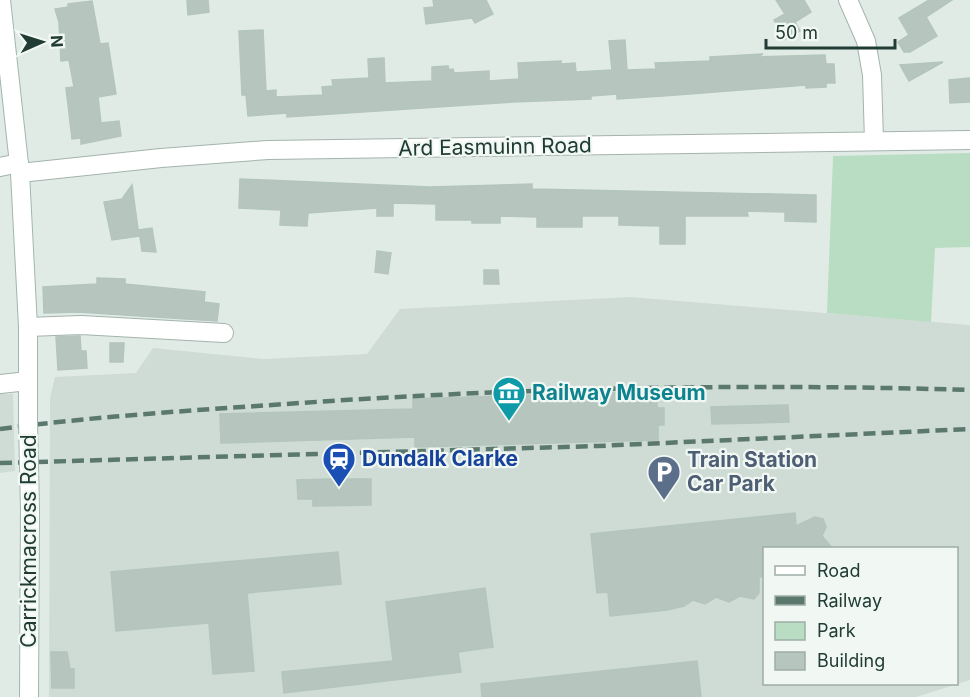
<svg xmlns="http://www.w3.org/2000/svg" width="970" height="697" viewBox="0 0 970 697" font-family="Inter,sans-serif">
<rect width="100%" height="100%" fill="#e1ebe6"/>
<path fill="#cfdbd5" fill-rule="evenodd" d="M630,297L970,325V680L916,697H49L50,398L55,377L136,373L153,348L263,359L367,354L400,309ZM764,548H956V684H764Z
M0,394H13L15,471L0,473Z"/>
<path fill="#b9ddc2" d="M970,153V247L935,248L931,322L827,313L833,156Z"/>
<path fill="#b6c6bf" stroke="#b3c5bd" stroke-width="1.5" d="M187,0H208L209,12L188,15Z
M433,0H486L493,14L475,23L472,18L426,24L424,8L434,7Z
M776,0H804L811,12L795,22L800,31L786,39L774,20L785,14Z
M929,0H952L926,17L937,36L910,52H904L898,42L909,35L899,18Z
M92,1L100,44L108,43L116,94L98,97L101,123L119,121L121,136L81,144V138L72,139L66,88L74,87L69,60L61,61L59,22L55,9L68,7V4Z
M263,30L266,91L276,90V97L323,95L322,87L333,86L332,80L369,78L368,59L384,58L385,83L432,81V67L448,66L449,70L453,69L454,73L489,71V81L519,79L518,63L561,61V64L575,63L576,72L612,70L609,41L625,40L627,70L656,69L655,63L710,61V57L763,54L757,57L825,55L826,64H834L835,83H826V87L806,88V85L663,96L617,99V94L591,96V99L512,102L287,117V113L248,116L246,95H242L239,31Z
M943,62L909,81L900,65Z
M970,78V102L950,103L949,80Z
M240,179L430,187L532,184V189L816,195V222L785,221V212L747,211L748,216H685V244H660V226L619,225V216H582V227H537V217L500,216V223H472V220H436V204L393,203V216H377V208L308,213L307,226L280,225L281,210L239,208Z
M132,185L139,236L112,240L104,202L122,199Z
M152,228L156,252L142,251L139,230Z
M377,251L391,253L388,274L375,272Z
M484,270H498L499,284H484Z
M97,278L125,279V284L205,292L204,302L219,304L217,321L78,312L44,313L43,287L97,284Z
M80,336L81,351H86L87,368L58,370L56,337Z
M110,343H124L123,362H110Z
M657,391V408H664V425H658V440L415,447V437L221,443L220,414L413,409V399Z
M788,405L789,422L712,424L711,407Z
M330,479H371V505L313,506V499H298L297,480Z
M795,513L796,526L815,517L823,519L826,527L822,536L833,549H765V576L759,577V593L754,599L740,596L729,602L716,597L705,604L693,600L684,606L667,610L610,616L608,592L597,593L591,534Z
M338,552L341,584L247,593L254,671L213,674L209,623L116,631L111,572Z
M485,588L493,647L458,652L461,672L284,693L282,672L393,661L386,602Z
M51,652H67L70,669H74V688H52Z
M697,661L701,697H482L481,684Z"/>
<g fill="none" stroke-linecap="round" stroke-linejoin="round">
<g stroke="#a4b3ad" stroke-width="20">
<path id="minor" d="M848,0L866,41L872,75L874,141
M0,167L19,163
M28,327L81,325L224,333
M0,384L28,381"/>
</g>
<g stroke="#a4b3ad" stroke-width="20">
<path id="tertiary" d="M20,173L161,158L268,150L970,140"/>
</g>
<g stroke="#9fb7ae" stroke-width="20">
<path id="secondary" d="M1,0L20,173L28,327V421
M29,697L30,510"/>
</g>
<use href="#minor" stroke="#fff" stroke-width="18"/>
<use href="#tertiary" stroke="#fff" stroke-width="18"/>
<use href="#secondary" stroke="#fff" stroke-width="18"/>
<path stroke="#5b786f" stroke-width="4.5" stroke-dasharray="12 6" stroke-linecap="butt" d="M0,429C90,417 182,411 272,405C505,388 737,383 970,390
M0,463L598,446L970,429"/>
<g stroke="#9fb7ae" stroke-width="20" stroke-linecap="butt">
<path id="secondary-bridge" d="M28,421L30,510"/>
</g>
<use href="#secondary-bridge" stroke="#fff" stroke-width="18"/>
</g>
<defs>
<g id="museum-pin" transform="scale(1.725)"><path d="M0 17L-7.5 6A9.5 9.5 0 1 1 7.5 6Z" fill="#0f9aa8" stroke="#f1f8f4"/><path d="M0-6L6-3V-2H-6V-3ZM-5-1h2V3h-2ZM-1-1h2V3h-2ZM3-1h2V3H3ZM-6 4H6V6H-6Z" fill="#fff"/></g>
<g id="station-pin" transform="scale(1.725)"><path d="M0 17L-7.5 6A9.5 9.5 0 1 1 7.5 6Z" fill="#1a4fb4" stroke="#f1f8f4"/><path d="M-3-6H3Q5-6 5-4V2Q5 4 3 4L4.5 6H3L1.5 4h-3L-3 6H-4.5L-3 4Q-5 4-5 2V-4Q-5-6-3-6ZM-3.5-4v3h7v-3ZM-3.5 1v1.5H-2V1ZM2 1v1.5H3.5V1Z" fill="#fff"/></g>
<g id="parking-pin" transform="scale(1.725)"><path d="M0 17L-7.5 6A9.5 9.5 0 1 1 7.5 6Z" fill="#5c6f8a" stroke="#f1f8f4"/><path d="M-3.5-5.5H1a3.5 3.5 0 0 1 0 7H-1V5.5H-3.5ZM-1-3.4V-.6H.8a1.4 1.4 0 0 0 0-2.8Z" fill="#fff"/></g>
</defs>
<g fill-rule="evenodd">
<use href="#museum-pin" x="509" y="393"/>
<use href="#station-pin" x="339" y="459"/>
<use href="#parking-pin" x="664" y="472"/>
</g>
<g text-anchor="middle" stroke-width="4.5" stroke-linejoin="round" paint-order="stroke">
<g font-size="21" fill="#213c34" stroke="#f1f8f4">
<text transform="translate(495 147) rotate(-1)" y="7">Ard Easmuinn Road</text>
<text transform="translate(29 541) rotate(-90)" y="7">Carrickmacross Road</text>
</g>
<g font-size="21" font-weight="bold" fill="#0d838f" stroke="#f1f8f4" text-anchor="start">
<text x="532" y="400">Railway Museum</text>
</g>
<g font-size="21" font-weight="bold" fill="#164399" stroke="#f1f8f4" text-anchor="start">
<text x="362" y="466">Dundalk Clarke</text>
</g>
<g font-size="21" font-weight="bold" fill="#4e5e75" stroke="#f1f8f4" text-anchor="start">
<text x="687" y="467">Train Station<tspan x="687" dy="24">Car Park</tspan></text>
</g>
</g>
<rect x="763" y="547" width="195" height="138" fill="#f1f8f4" stroke="#9eada7" stroke-width="1.5"/>
<rect x="775" y="566" width="30" height="9" fill="#ffffff" stroke="#9eada7" stroke-width="1.5"/>
<text x="817" y="577" font-size="18" fill="#213c34">Road</text>
<rect x="775" y="596" width="30" height="9" fill="#5b786f" stroke="#9eada7" stroke-width="1.5"/>
<text x="817" y="607" font-size="18" fill="#213c34">Railway</text>
<rect x="775" y="622" width="30" height="18" fill="#b9ddc2" stroke="#9eada7" stroke-width="1.5"/>
<text x="817" y="637" font-size="18" fill="#213c34">Park</text>
<rect x="775" y="652" width="30" height="18" fill="#b6c6bf" stroke="#9eada7" stroke-width="1.5"/>
<text x="817" y="667" font-size="18" fill="#213c34">Building</text>
<g transform="translate(42 42) rotate(87)" stroke="#f1f8f4" stroke-width="4.5" paint-order="stroke">
<path d="M0-4.5L10 22L0 15L-10 22Z" fill="#213c34"/>
<text y="-9" font-size="16" font-weight="bold" text-anchor="middle" fill="#213c34">N</text>
</g>
<path d="M766 39v9h129v-9" fill="none" stroke="#213c34" stroke-width="3"/>
<text x="775" y="39" font-size="18" fill="#213c34" stroke="#f1f8f4" stroke-width="4.5" paint-order="stroke">50 m</text>
</svg>
